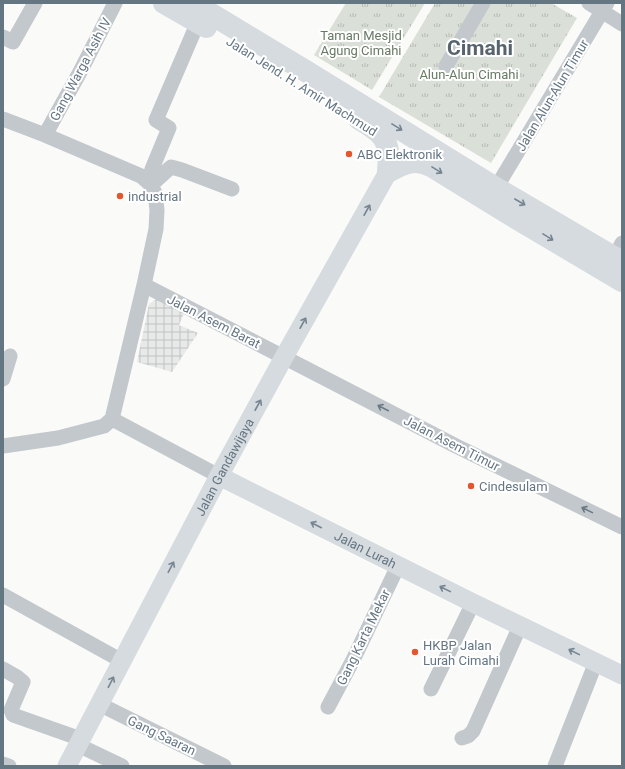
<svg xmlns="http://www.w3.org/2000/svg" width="625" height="769" viewBox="0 0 625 769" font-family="Roboto,sans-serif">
<defs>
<pattern id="industrial-grid" width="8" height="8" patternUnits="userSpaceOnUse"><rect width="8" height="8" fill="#e8e9e9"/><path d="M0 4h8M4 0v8" fill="none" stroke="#c0c1c2"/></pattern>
<pattern id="grass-tufts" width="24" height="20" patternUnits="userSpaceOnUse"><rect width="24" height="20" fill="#dadfd7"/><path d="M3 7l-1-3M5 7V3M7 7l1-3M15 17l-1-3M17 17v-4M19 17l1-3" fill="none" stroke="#b4b9b4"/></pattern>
</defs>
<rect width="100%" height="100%" fill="#fafaf8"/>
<path fill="url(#industrial-grid)" d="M158,298L185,311L179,325L198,333L172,372L137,362L149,304Z"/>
<path fill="url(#grass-tufts)" d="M346,3H425L372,90L314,55Z
M435,3H551L577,18L491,163L379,97Z"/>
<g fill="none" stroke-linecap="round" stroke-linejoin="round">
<path stroke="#c3c8cc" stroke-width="15" d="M589,3L622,24
M3,37L13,42L35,3
M446,66L483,3
M3,119L45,135L141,176L151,185L155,193L157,210L156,229L144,285L112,419L104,426L58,438L3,446
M45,135L80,72L115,3
M152,169L169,128L156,120L198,22
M151,185L171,167L182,170L232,189
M496,188L607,3
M615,257L622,243
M144,285L456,446L622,527
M3,379L10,356
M112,419L219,476
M3,595L122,661
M3,669L17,677L23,682L11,710L13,715L81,739
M431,689L473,603
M99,704L224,766
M328,707L353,660L398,566
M462,738L468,736L473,731L520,626
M78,745L122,766
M3,764L9,766
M555,766L596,662"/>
<g stroke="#d6dbdf" stroke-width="19">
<path id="s1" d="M219,476L473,603L622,675"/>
<path id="s2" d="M67,766L219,476L284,357L388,172"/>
</g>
<path stroke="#d6dbdf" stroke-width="22" d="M164,3L206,27
M193,3L304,70L496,188L622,262
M359,119C385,134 391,141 388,172
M388,172C404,163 414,158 431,166L504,211L622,281"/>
</g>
<defs><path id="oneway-shaft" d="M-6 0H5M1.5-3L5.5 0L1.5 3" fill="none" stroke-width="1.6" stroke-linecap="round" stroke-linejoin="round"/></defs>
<g stroke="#768591">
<use href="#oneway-shaft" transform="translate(397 127) rotate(32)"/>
<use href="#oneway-shaft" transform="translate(437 170) rotate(32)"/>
<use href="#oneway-shaft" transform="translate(520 202) rotate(30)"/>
<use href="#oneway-shaft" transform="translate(367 210) rotate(-61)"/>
<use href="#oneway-shaft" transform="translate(548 237) rotate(31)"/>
<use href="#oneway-shaft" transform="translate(303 323) rotate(-61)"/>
<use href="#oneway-shaft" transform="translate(258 405) rotate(-61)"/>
<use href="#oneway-shaft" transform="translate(316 525) rotate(-153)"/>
<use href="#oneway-shaft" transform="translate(171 567) rotate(-62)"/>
<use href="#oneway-shaft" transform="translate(445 589) rotate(-154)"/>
<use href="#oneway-shaft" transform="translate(574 652) rotate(-154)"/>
<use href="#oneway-shaft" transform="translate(111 682) rotate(-63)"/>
</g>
<g stroke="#6a7a87">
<use href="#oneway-shaft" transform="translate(383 408) rotate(-153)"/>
<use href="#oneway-shaft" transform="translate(587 510) rotate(-154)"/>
</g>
<g fill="#e4572e" stroke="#fff" stroke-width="1.5">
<circle cx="349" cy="154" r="4"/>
<circle cx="120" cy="196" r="4"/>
<circle cx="471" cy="486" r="4"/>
<circle cx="415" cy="652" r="4"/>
</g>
<g text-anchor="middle" stroke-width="4" stroke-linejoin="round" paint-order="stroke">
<g font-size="13" fill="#687a64" stroke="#fff">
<text x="361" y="40">Taman Mesjid<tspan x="361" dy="15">Agung Cimahi</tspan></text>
<text x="469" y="79">Alun-Alun Cimahi</text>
</g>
<g font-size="13" fill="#657683" stroke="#fff">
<text transform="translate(80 69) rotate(-62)" y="5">Gang Warga Asih IV</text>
<text transform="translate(302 86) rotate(32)" y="5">Jalan Jend. H. Amir Machmud</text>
<text transform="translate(552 95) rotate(-59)" y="5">Jalan Alun-Alun Timur</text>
<text transform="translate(214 321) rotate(27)" y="5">Jalan Asem Barat</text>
<text transform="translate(452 443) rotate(27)" y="5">Jalan Asem Timur</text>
<text dy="5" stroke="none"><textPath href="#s2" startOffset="338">Jalan Gandawijaya</textPath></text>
<text dy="5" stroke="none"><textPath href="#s1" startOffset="164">Jalan Lurah</textPath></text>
<text transform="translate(363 637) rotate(-64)" y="5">Gang Karta Mekar</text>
<text transform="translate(162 735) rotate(26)" y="5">Gang Saaran</text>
</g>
<g font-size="13" fill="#657683" stroke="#fff" text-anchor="start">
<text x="357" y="159">ABC Elektronik</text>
<text x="128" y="201">industrial</text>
<text x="479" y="491">Cindesulam</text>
<text x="423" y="650">HKBP Jalan<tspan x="423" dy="15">Lurah Cimahi</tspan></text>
</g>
<g font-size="21" font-weight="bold" fill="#57646e" stroke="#fff">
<text x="480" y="55">Cimahi</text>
</g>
</g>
<rect width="625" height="769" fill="none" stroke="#657683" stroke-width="8"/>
</svg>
